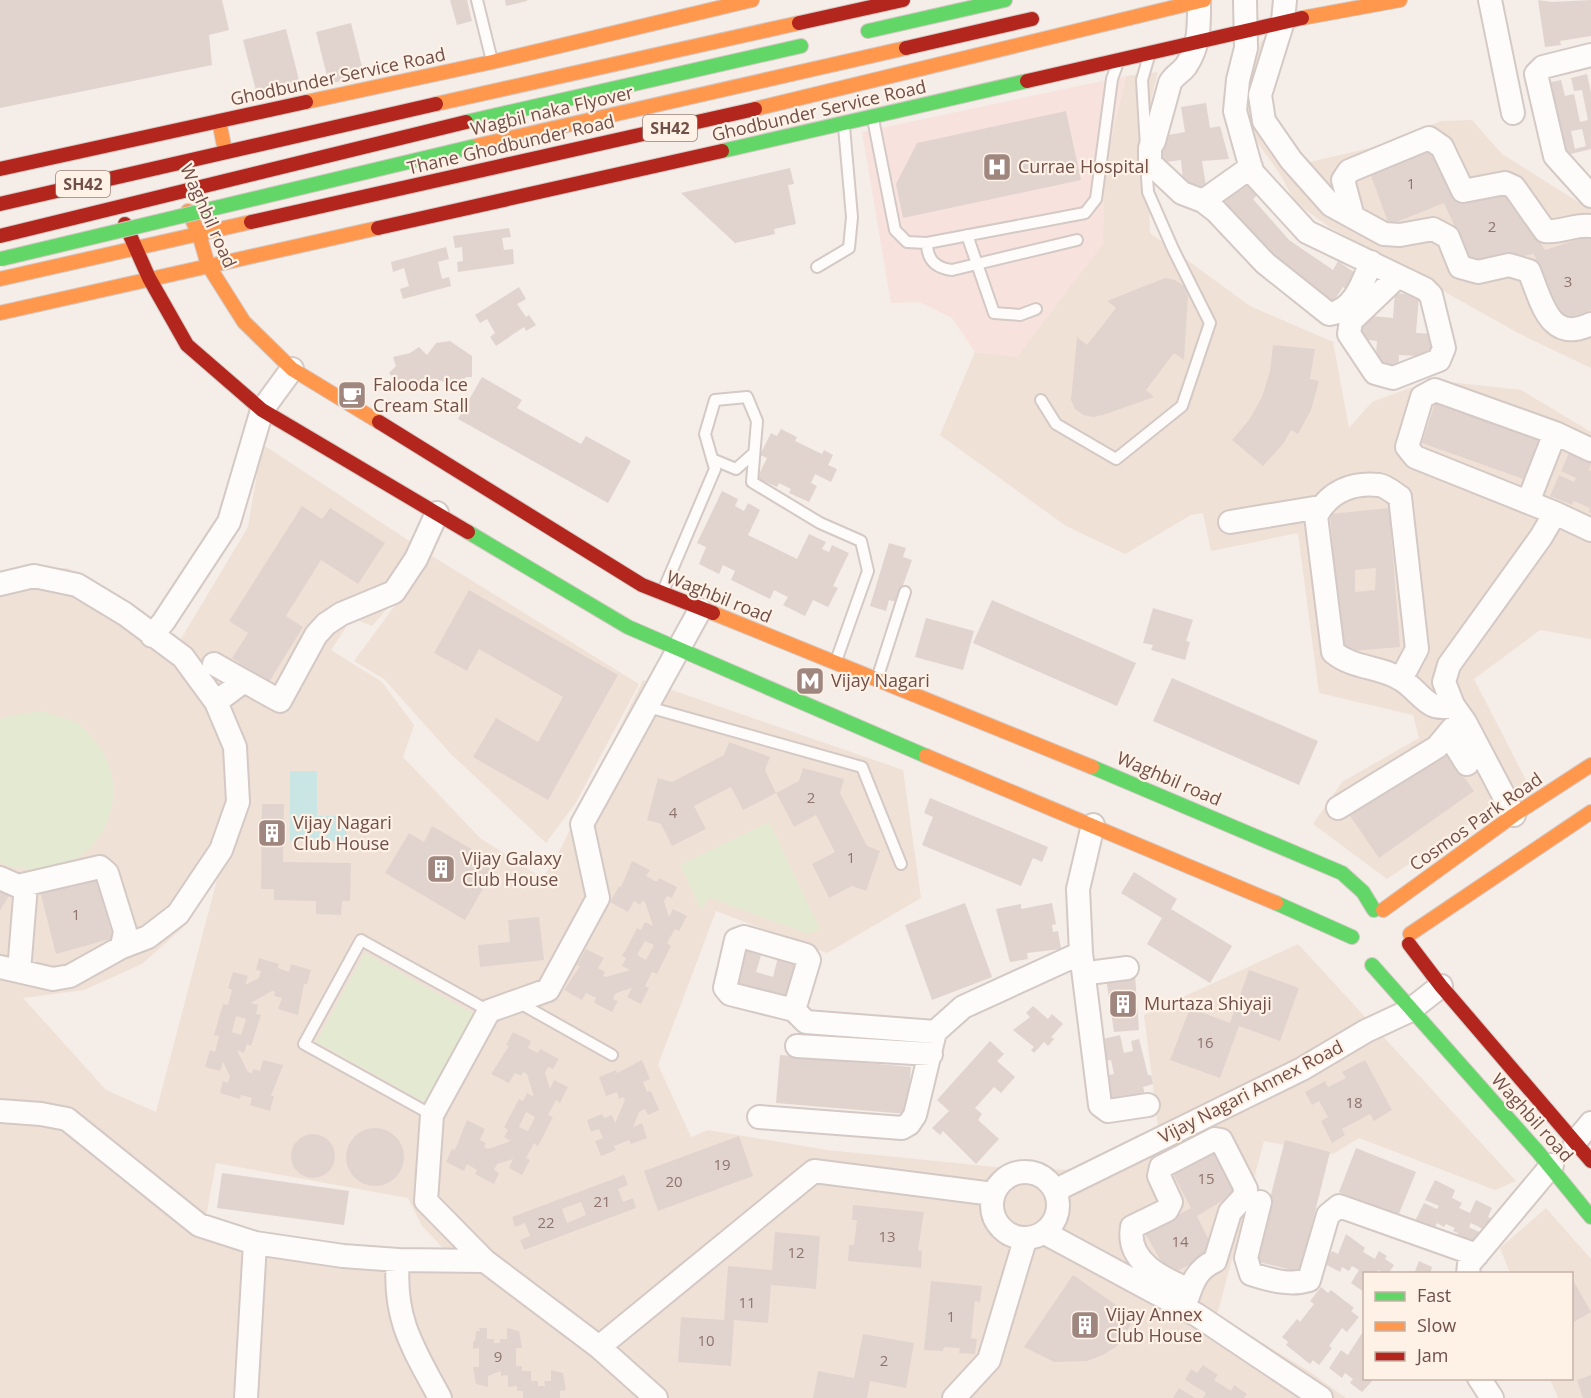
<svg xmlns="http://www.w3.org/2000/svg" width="1591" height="1398" viewBox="0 0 1591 1398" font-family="'Open Sans',sans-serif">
<rect width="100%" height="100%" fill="#f5ede7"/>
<path fill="#f0e1d7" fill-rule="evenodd" d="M1285,36L1265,95L1269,111L1295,153L1310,162L1383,145L1441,121L1472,120L1502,154L1591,210V368L1520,334L1329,227L1295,202L1280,174L1257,142L1243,100L1261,41Z
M1158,72L1147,117L1150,233L1250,306L1333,342L1349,428L1372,402L1432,380L1521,390L1591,432V639L1540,630L1474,679L1528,784L1387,879L1313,824L1342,782L1419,738L1413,715L1319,693L1298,533L1211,551L1203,513L1191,515L1125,554L1066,526L940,435L975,352L1017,356L1105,165L1126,76Z
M262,444L432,556L639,684L575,804L546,843L451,754L384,679L354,661L424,566L372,626L352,618L331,650L382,682L414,725L403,757L480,838L542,878L554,862L643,680L903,770L921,898L827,953L716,911L658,1065L691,1137L708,1130L827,1150L1005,1168L1075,1170L1159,1134L1144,1015L1298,944L1516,1181L1495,1190L1359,1138L1333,1154L1264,1141L1217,1315L1310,1372L1346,1398H0V570L68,568L118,603L181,639L248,527ZM219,872L156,1112L106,1090L23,998L84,990L142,964L188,923ZM216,1163L408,1198L422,1226L444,1249L383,1250L257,1233L206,1216Z
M1546,1208L1591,1259V1398H1558L1550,1379L1572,1378V1274L1510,1273L1500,1248Z"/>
<path fill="#f8e2dd" d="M1126,76L1105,165L1103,244L1017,357L975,352L952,318L919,302L891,303L862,132Z"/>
<path fill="#e4ead2" d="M42,711C53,715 66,718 77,723C83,726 88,734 93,739C140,790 100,876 30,869C19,868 10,868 0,862V720L4,717Z
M769,822L820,929L808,934L708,897L702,911L680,865Z
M365,953L474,1014L426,1103L316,1042Z"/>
<path fill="#c9e6e4" d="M290,771H317V816H347L346,841H290Z"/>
<path fill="#e1d4cf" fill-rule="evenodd" d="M0,0H222L229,30L209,35L212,65L0,108Z
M450,0H467L472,21L457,25Z
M505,0H527V1L506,6Z
M1538,0L1552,2L1591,0V36L1560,41L1561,45L1545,47Z
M351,23L364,75L329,84L316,32Z
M286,29L300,84L257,95L243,40Z
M1587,74L1591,93V149L1562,156L1547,83L1561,80L1565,96L1574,94L1580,122L1588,120L1582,90L1574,91L1571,78ZM1582,129L1586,146L1575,149L1571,131Z
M1206,103L1210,128L1220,126L1229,159L1202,161L1206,186L1184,190L1181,160L1159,163L1158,137L1185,132L1181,107Z
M1066,111L1081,180L903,218L896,184L917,143Z
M1429,150L1455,199L1507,190L1545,250L1591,235V310L1561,323L1534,254L1472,265L1444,203L1389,225L1369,170Z
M790,168L794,184L788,185L796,224L774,229L775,234L735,243L681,193Z
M1246,174L1261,192L1253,199L1289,240L1333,270L1338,261L1358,275L1347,290L1343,287L1332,304L1270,261L1220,203L1235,190Z
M509,228L511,237L502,238L504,250L513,249L514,264L458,272L457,262L463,261L462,247L455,248L453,236Z
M446,247L449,259L438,262L442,279L449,277L451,286L403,299L400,289L409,286L404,268L393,272L391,262Z
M1165,278L1175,280L1184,286L1188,295L1184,360L1174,353L1146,390L1154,397L1103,415L1093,417L1083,415L1075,409L1071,400L1077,337L1087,345L1116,308L1107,301Z
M519,287L526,299L517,304L526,317L529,315L536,325L526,331L524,327L496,346L490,337L495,333L487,319L480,323L475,315Z
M1395,293L1419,295L1416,333L1437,334L1436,357L1399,355L1398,372L1375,370L1377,341L1358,339L1360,315L1393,318Z
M450,341L472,356V377H466L458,386L435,379L426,390H414L397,382L389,373L396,366L393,357L410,353L419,347L427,355L436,343Z
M1273,345L1315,349L1310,379L1319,381L1311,410L1298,434L1291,430L1283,444L1263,466L1232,440L1249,420L1262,397L1270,371Z
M482,377L522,400L517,408L581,444L586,436L631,461L608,503L458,419Z
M1437,397L1542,435L1526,480L1422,443Z
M781,429L797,437L795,441L822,454L824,450L833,455L828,465L837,469L831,482L815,474L811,483L817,486L809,502L789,493L791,489L779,483L777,487L757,478L767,458L760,455L771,433L777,436Z
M1569,453L1591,463L1589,470L1591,471V513L1589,512L1590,508L1574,501L1572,505L1550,496L1559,475L1574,482L1576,478L1561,471Z
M722,491L738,499L735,506L744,511L748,503L760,510L748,535L797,559L809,534L826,542L822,549L829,552L832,545L849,553L833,586L838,588L828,607L813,600L805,616L783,605L788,597L774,590L770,599L731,580L735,571L723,565L719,574L699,564L706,547L697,543Z
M302,506L322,519L330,508L385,543L358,584L321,560L286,616L303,627L269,682L232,658L248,633L229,621Z
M1389,508L1400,647L1341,652L1330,514ZM1376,568L1375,590L1355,592V570Z
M889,543L906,548L903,557L912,560L897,602L889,600L886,611L870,606Z
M469,590L618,675L548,800L473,757L496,718L538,742L563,697L479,649L467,671L434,653Z
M992,600L1136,663L1117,706L973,643Z
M1153,608L1193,620L1186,641L1190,642L1185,660L1151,650L1153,645L1143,643Z
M926,618L974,631L963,670L915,657Z
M1172,678L1318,741L1299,785L1153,721Z
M729,742L770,757L765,770L776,793L743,810L731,787L694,806L706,829L672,846L661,824L647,820L658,778L672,782L724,755Z
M1445,750L1474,791L1379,858L1350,816Z
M803,768L844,779L840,793L854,820L867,846L880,851L866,891L852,886L829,898L812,864L835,852L816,815L794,827L781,802L776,793L799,781Z
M930,798L1048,847L1042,862L1033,858L1021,886L922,845L933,817L924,813Z
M262,804H284L283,862L351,863L350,901H342L341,915L316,914V901L274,900V889H261Z
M432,826L497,864L465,920L385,873L409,833L424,842Z
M632,861L650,870L646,876L657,882L659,878L677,887L672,898L667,896L664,901L669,917L673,909L687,916L679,931L675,929L667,943L671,946L657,974L652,972L645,986L649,988L641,1004L627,997L632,988L616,993L613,999L618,1001L612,1012L594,1003L596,998L586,993L582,1000L564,990L580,966L577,965L586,949L604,958L598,968L605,972L603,976L606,977L630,970L622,966L626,958L622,956L630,942L637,928L641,930L645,922L653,926L645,902L642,901L640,905L634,901L628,912L610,902L619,886L621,887ZM645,941L654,945L646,960L637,955Z
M1134,872L1177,899L1171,909L1232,946L1210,983L1147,944L1162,918L1121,893Z
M96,879L113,938L56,954L40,891Z
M0,885L11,893L0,910Z
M965,903L992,977L932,1000L905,925Z
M1052,903L1056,924L1052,925L1053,932L1058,931L1061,949L1027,953L1028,959L1010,962L996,909L1021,904V909Z
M539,917L544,960L480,967L478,945L510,942L508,920Z
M743,942L762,952L756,972L773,977L778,957L803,960L788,1002L729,989Z
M259,958L279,964L278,968L289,972L291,964L311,970L307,984H304L298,1015L278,1009L282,998L274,996L275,992L272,991L251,1003L258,1005L256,1014L261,1015L251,1046L247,1044L244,1053L237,1050L248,1072L252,1073L253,1069L260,1071L263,1060L283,1065L271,1096H274L270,1111L250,1105L252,1098L241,1095L240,1099L220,1093L223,1081L228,1083L230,1076L223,1062L220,1071L205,1067L210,1050L215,1052L219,1036L214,1035L223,1004L228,1005L232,990L228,988L233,972L248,976L245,985L259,978L261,971L256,970ZM236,1016L246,1019L241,1035L232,1032Z
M1249,970L1299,988L1280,1041L1239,1026L1220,1078L1170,1060L1190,1008L1230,1023Z
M1135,975L1139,1030L1114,1032L1106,978Z
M1033,1006L1048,1019L1052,1014L1063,1024L1051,1037L1054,1039L1048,1046L1044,1042L1034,1053L1031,1050L1034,1047L1013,1030L1030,1017L1026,1013Z
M513,1032L531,1041L528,1048L538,1053L540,1049L559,1059L553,1069L548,1067L545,1073L550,1089L554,1080L568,1087L560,1103L556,1100L548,1115L553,1117L538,1146L534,1143L526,1158L530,1160L522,1175L509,1168L513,1159L497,1164L494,1170L499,1173L494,1184L475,1174L477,1170L467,1164L464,1171L446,1162L452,1149L455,1150L467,1120L485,1129L480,1140L486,1143L484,1147L488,1149L511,1141L504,1137L508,1130L504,1127L519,1099L523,1101L527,1093L534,1097L527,1074L523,1072L521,1076L515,1073L509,1083L491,1074L509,1046L506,1045ZM526,1112L535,1117L528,1131L519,1127Z
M1120,1035L1124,1053L1133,1051L1131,1041L1139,1039L1148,1075H1151L1153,1084L1143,1087L1145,1095L1110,1100L1104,1076L1114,1074L1111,1060L1104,1061L1099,1040Z
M990,1041L1004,1054L997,1061L1015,1077L1001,1093L994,1087L975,1108L982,1114L978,1120L999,1139L976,1164L943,1131L940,1135L932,1128L949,1111L937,1100Z
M780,1055L911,1067L907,1114L776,1103Z
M642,1060L650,1079L643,1082L647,1092L651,1091L659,1110L648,1115L645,1109L639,1112L633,1127L642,1123L647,1138L631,1144L629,1140L614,1146L616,1150L601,1156L595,1141L603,1138L599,1129L591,1132L587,1120L602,1114L604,1118L612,1115L615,1123L625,1100L623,1097L619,1099L617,1092L606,1096L599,1077L616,1070L617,1073Z
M1365,1060L1392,1110L1374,1121L1370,1114L1342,1129L1345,1135L1332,1143L1321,1121L1328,1117L1319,1101L1312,1105L1305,1092L1325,1081L1328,1087L1346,1078L1342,1072Z
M346 1157a29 29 0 1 1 58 0a29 29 0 1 1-58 0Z
M291 1156a22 22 0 1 1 44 0a22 22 0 1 1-44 0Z
M739,1136L753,1176L658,1211L644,1171Z
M1285,1140L1330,1152L1300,1272L1254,1261Z
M1218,1143L1242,1189L1197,1216L1215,1252L1169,1275L1145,1233L1191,1208L1171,1170Z
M1356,1148L1416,1172L1398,1216L1339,1192Z
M222,1173L349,1191L344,1225L217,1208Z
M624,1175L628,1185L618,1189L623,1202L633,1198L636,1208L524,1250L520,1240L530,1236L525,1223L515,1227L512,1217ZM581,1202L586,1215L567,1223L562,1209Z
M1435,1180L1455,1190L1452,1198L1462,1203L1459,1208L1470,1213L1476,1200L1492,1208L1488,1217L1493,1219L1487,1231L1471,1223L1469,1227L1485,1235L1472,1251L1455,1240L1458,1233L1453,1231L1455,1228L1446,1224L1444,1227L1437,1223L1434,1230L1414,1223L1424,1203L1437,1209L1439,1206L1425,1200Z
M853,1205L924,1212L918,1250L922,1251L921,1268L848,1261L849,1245H854L857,1220H852Z
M775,1232L820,1236L816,1289L771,1285L768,1323L734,1320L731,1366L678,1362L681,1317L724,1320L728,1266L772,1270Z
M1346,1234L1365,1248L1363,1252L1375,1259L1379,1251L1387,1256L1385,1259L1394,1265L1388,1274L1378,1270L1376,1274H1364V1292L1351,1283L1359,1270L1352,1266L1349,1271L1342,1267L1340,1272L1325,1264L1332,1251L1338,1254Z
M1419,1261L1432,1267L1430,1274H1414Z
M1073,1275L1135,1318L1117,1346L1103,1355L1087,1361L1054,1362L1024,1347Z
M1573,1280L1591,1312L1572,1323V1281Z
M931,1281L982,1286L980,1302L975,1301L971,1338L977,1339L975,1354L959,1353L960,1348L944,1347L943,1351L924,1350Z
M1321,1287L1328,1293L1331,1290L1354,1308L1351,1311L1359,1317L1347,1332L1342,1328L1329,1346L1332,1348L1319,1365L1313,1360L1310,1364L1286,1345L1288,1342L1282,1337L1297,1319L1300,1322L1314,1304L1310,1301Z
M479,1328H487V1339H494V1343H500V1339H507V1328L519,1331L522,1348H516V1366H522V1371H531V1381H538V1386H545L544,1381H551V1370L563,1373L566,1390L560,1391V1398H523V1391H517V1386L508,1387V1375L501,1376V1371L488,1376V1387L476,1384L473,1367H479V1348L473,1349V1341H475L476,1331H480Z
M1364,1330V1378H1375L1362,1392L1350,1383L1353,1379L1345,1373L1342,1378L1329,1368L1341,1350L1348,1355Z
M863,1334L914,1343L906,1388L870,1381L867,1398H813L818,1371L854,1378Z
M1203,1365L1218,1375L1214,1380L1231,1391L1234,1385L1247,1394L1244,1398H1203L1206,1393L1185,1380L1191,1369L1197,1373Z
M1591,1375V1398H1583L1577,1380Z
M1179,1388L1195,1398H1173Z"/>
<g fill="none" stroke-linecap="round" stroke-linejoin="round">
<g stroke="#d4c9c4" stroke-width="14">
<path id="lane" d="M477,0L492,61
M873,119L895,230L907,242L927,243L1085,213L1096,199L1112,79L1117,65
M1146,147L1142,80L1149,56
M967,235L994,313L1020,315L1036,309
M927,243C927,260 936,268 952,270L1077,240
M817,267L849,248L852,217L844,127
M1041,400L1056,424L1116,459L1182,406L1210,323L1173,249L1148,192L1146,162
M712,459L736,469L754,453
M663,591L715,469L705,434L715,400L747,397L757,421L752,482L820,523L861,541L868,571L836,661
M878,676L905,592
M648,707L862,767L901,864
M516,1001L612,1055
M432,1115L304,1044L361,940L489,1011"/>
</g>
<g stroke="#d4c9c4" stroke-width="26">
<path id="street" d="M1245,0L1246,48L1238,80L1235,111L1252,172L1307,232L1425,289L1431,295L1444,348L1439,360L1393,378L1375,373L1349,334L1351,321L1398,276
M1285,0L1283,21L1260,95L1264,121L1291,160L1331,205L1384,234L1400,235L1433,229L1448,237L1460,267L1478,272L1509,265L1529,271C1542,302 1549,344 1591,324
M1490,0L1513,113
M1199,1C1199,26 1200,45 1186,66C1181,73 1174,75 1170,83L1154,141L1150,148V163L1182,193L1203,201L1216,211L1265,263L1329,314C1354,311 1363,282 1371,262
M1591,55L1543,67L1536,74L1555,156L1591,196
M1203,201L1251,167
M1353,217L1343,180L1349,171L1429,138L1442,147L1463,191L1505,183L1514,187L1545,231C1561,233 1574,224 1591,226
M1591,450L1555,433L1435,390L1422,397L1407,447L1415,457L1555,513L1591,530
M1528,502L1555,433
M1230,522L1320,507
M0,584L34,576L77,585L125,614L183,657L216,702L235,747L238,802L221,850L178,914L148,937L122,947
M152,636L164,621L229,522L262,410L292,369
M214,664L244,681
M1401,679L1417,649L1400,497C1394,493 1386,486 1379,485C1351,482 1329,492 1316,516L1333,652C1353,669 1381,666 1402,680C1421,692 1428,714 1453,705
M216,702L244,681L280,701L316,635L326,624L341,614L394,592L416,559L437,513
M1448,734L1467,764
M1338,808L1437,747L1452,729L1465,722
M1514,815L1465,722L1453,705L1444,682L1449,665L1541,537L1555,513
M1093,825L1078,889L1081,953L1100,1105L1108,1111L1148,1105
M0,878L18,886L100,867L107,873L125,931L122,947L70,976L53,979L0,967
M19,971L26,885
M1096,972L1127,968
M794,1010L809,960L806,955L744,937L736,940L725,988L730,994L794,1010L806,1022L935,1032L963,1007L1081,953
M797,1046L931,1054
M0,1111L41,1114L67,1119L199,1225L255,1243L343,1256L398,1260L485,1261
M759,1117L902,1128L909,1124L915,1115L935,1032
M1575,1142L1591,1123
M992 1205a33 33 0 1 1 66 0a33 33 0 1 1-66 0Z
M1056,1190L1302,1069L1366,1031L1409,1011L1441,986
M1260,1202L1246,1258L1251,1274C1270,1280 1290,1286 1309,1280L1328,1215L1339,1206L1477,1255
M1045,1233L1197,1315L1321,1398
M398,1260C393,1319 413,1348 440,1398
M1468,1274L1469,1264L1552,1165
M1184,1308C1191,1288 1194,1270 1215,1261L1230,1212L1243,1198L1246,1189L1221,1140L1215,1139L1161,1167L1159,1176L1171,1202L1167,1210L1132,1227C1126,1262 1163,1279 1190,1290
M599,1347L814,1171L993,1194
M1479,1378L1492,1398
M246,1398L255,1243
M656,1398L599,1347L485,1261L426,1201L432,1115L489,1011L548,990L598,898L582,824L700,610
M954,1398L989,1360L1025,1240"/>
</g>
<g stroke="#d4c8c4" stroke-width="16">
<path id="fast" d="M868,31L1005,0
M466,122L801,46
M722,151L1027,81
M468,532L628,627L926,756
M1092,767L1342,873L1363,892L1374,910
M1276,903L1352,937
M1372,965L1538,1152L1591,1217"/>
</g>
<g stroke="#d4c8c4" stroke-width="16">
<path id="slow" d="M1302,18L1400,0
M306,102L492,62L752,0
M436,104L799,23
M755,109L1204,0
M219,121L225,151
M471,147L906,48
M188,211L199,234L208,265L244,322L292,369L379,422
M0,279L251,222
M0,313L378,228
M713,613L1092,767
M926,756L1276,903
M1383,910L1514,815L1591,765
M1410,934L1591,812"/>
</g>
<g stroke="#d4c8c4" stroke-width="16">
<path id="jam" d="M799,23L903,0
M906,48L1032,19
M1027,81L1302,18
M0,169L306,102
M0,204L436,104
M251,222L755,109
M125,224L149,278L187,345L262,410L468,532
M378,228L722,151
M379,422L642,585L713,613
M1409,944L1441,986L1591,1161"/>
</g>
<use href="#lane" stroke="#fefcfb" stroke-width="10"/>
<use href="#street" stroke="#fefcfb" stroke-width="22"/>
<use href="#fast" stroke="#63d668" stroke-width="14"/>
<use href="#slow" stroke="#ff974d" stroke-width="14"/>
<use href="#jam" stroke="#b3261e" stroke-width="14"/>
<g stroke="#d4c8c4" stroke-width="16" stroke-linecap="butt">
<path id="fast-bridge" d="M1,259L471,147"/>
</g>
<g stroke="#d4c8c4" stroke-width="16" stroke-linecap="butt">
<path id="jam-bridge" d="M0,236L466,122"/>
</g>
<use href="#fast-bridge" stroke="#63d668" stroke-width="14"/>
<use href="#jam-bridge" stroke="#b3261e" stroke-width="14"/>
</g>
<defs>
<g id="hospital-square" transform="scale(1.5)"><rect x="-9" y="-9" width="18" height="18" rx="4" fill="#9f8780" stroke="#fef1e6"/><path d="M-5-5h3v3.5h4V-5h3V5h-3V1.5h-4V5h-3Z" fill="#fff"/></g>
<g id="cafe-square" transform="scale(1.5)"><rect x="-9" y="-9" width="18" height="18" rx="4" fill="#9f8780" stroke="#fef1e6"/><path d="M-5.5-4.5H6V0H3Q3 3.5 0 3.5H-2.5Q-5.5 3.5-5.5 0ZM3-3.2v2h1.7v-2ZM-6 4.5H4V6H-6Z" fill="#fff"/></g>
<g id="metro-square" transform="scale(1.5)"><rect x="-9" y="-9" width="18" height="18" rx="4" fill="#9f8780" stroke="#fef1e6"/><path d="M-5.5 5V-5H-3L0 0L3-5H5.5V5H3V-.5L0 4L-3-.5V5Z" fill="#fff"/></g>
<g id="building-square" transform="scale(1.5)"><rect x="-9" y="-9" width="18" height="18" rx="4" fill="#9f8780" stroke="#fef1e6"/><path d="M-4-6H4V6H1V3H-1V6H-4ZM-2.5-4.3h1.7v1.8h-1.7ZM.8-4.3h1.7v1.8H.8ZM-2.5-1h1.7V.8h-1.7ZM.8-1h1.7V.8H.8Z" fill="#fff"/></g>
</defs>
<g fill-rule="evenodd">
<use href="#hospital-square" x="997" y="167"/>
<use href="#cafe-square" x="352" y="395"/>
<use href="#metro-square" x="810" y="681"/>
<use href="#building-square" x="272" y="833"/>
<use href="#building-square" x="441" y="869"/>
<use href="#building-square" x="1123" y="1004"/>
<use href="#building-square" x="1085" y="1325"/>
</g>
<g text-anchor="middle" stroke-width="4.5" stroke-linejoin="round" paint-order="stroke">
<g font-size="15" fill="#8f736d">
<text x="1411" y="189">1</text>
<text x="1492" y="232">2</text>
<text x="1568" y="287">3</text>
<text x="811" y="803">2</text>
<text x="673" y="818">4</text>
<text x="851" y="863">1</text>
<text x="76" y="920">1</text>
<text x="1205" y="1048">16</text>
<text x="1354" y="1108">18</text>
<text x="722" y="1170">19</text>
<text x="1206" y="1184">15</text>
<text x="674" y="1187">20</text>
<text x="602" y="1207">21</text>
<text x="546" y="1228">22</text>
<text x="887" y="1242">13</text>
<text x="1180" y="1247">14</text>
<text x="796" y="1258">12</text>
<text x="747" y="1308">11</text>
<text x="951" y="1322">1</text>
<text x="706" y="1346">10</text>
<text x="498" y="1362">9</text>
<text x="884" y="1366">2</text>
</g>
<g fill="#fef1e6" stroke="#9b8078" stroke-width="1.5">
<rect x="643" y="115" width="54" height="26" rx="4.5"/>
<rect x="56" y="171" width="54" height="26" rx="4.5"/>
</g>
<g font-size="16" font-weight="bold" fill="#715049">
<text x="670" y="134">SH42</text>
<text x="83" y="190">SH42</text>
</g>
<g font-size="18" fill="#715049" stroke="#fef1e6">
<text transform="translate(338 77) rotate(-12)" y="6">Ghodbunder Service Road</text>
<text transform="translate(552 111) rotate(-13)" y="6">Wagbil naka Flyover</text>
<text transform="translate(819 111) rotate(-13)" y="6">Ghodbunder Service Road</text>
<text transform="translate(511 145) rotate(-13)" y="6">Thane Ghodbunder Road</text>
<text transform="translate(208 216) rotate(66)" y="6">Waghbil road</text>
<text transform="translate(719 597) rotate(22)" y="6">Waghbil road</text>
<text transform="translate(1169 779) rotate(23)" y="6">Waghbil road</text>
<text transform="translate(1476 822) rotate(-35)" y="6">Cosmos Park Road</text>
<text transform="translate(1251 1092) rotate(-27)" y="6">Vijay Nagari Annex Road</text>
<text transform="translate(1532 1118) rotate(48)" y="6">Waghbil road</text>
</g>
<g font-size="18" fill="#715049" stroke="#fef1e6" text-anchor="start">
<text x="1018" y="173">Currae Hospital</text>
<text x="373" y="391">Falooda Ice<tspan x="373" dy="21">Cream Stall</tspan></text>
<text x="831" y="687">Vijay Nagari</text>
<text x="293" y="829">Vijay Nagari<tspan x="293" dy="21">Club House</tspan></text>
<text x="462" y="865">Vijay Galaxy<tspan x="462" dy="21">Club House</tspan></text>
<text x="1144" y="1010">Murtaza Shiyaji</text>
<text x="1106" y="1321">Vijay Annex<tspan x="1106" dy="21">Club House</tspan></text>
</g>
</g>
<rect x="1363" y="1272" width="210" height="108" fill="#fef1e6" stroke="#c6b1a7" stroke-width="1.5"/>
<rect x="1375" y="1292" width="30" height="9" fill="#63d668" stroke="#c6b1a7" stroke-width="1.5"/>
<text x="1417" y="1302" font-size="18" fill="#715049">Fast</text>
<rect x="1375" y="1322" width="30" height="9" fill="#ff974d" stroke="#c6b1a7" stroke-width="1.5"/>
<text x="1417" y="1332" font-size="18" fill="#715049">Slow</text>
<rect x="1375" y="1352" width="30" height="9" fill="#b3261e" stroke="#c6b1a7" stroke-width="1.5"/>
<text x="1417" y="1362" font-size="18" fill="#715049">Jam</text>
</svg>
